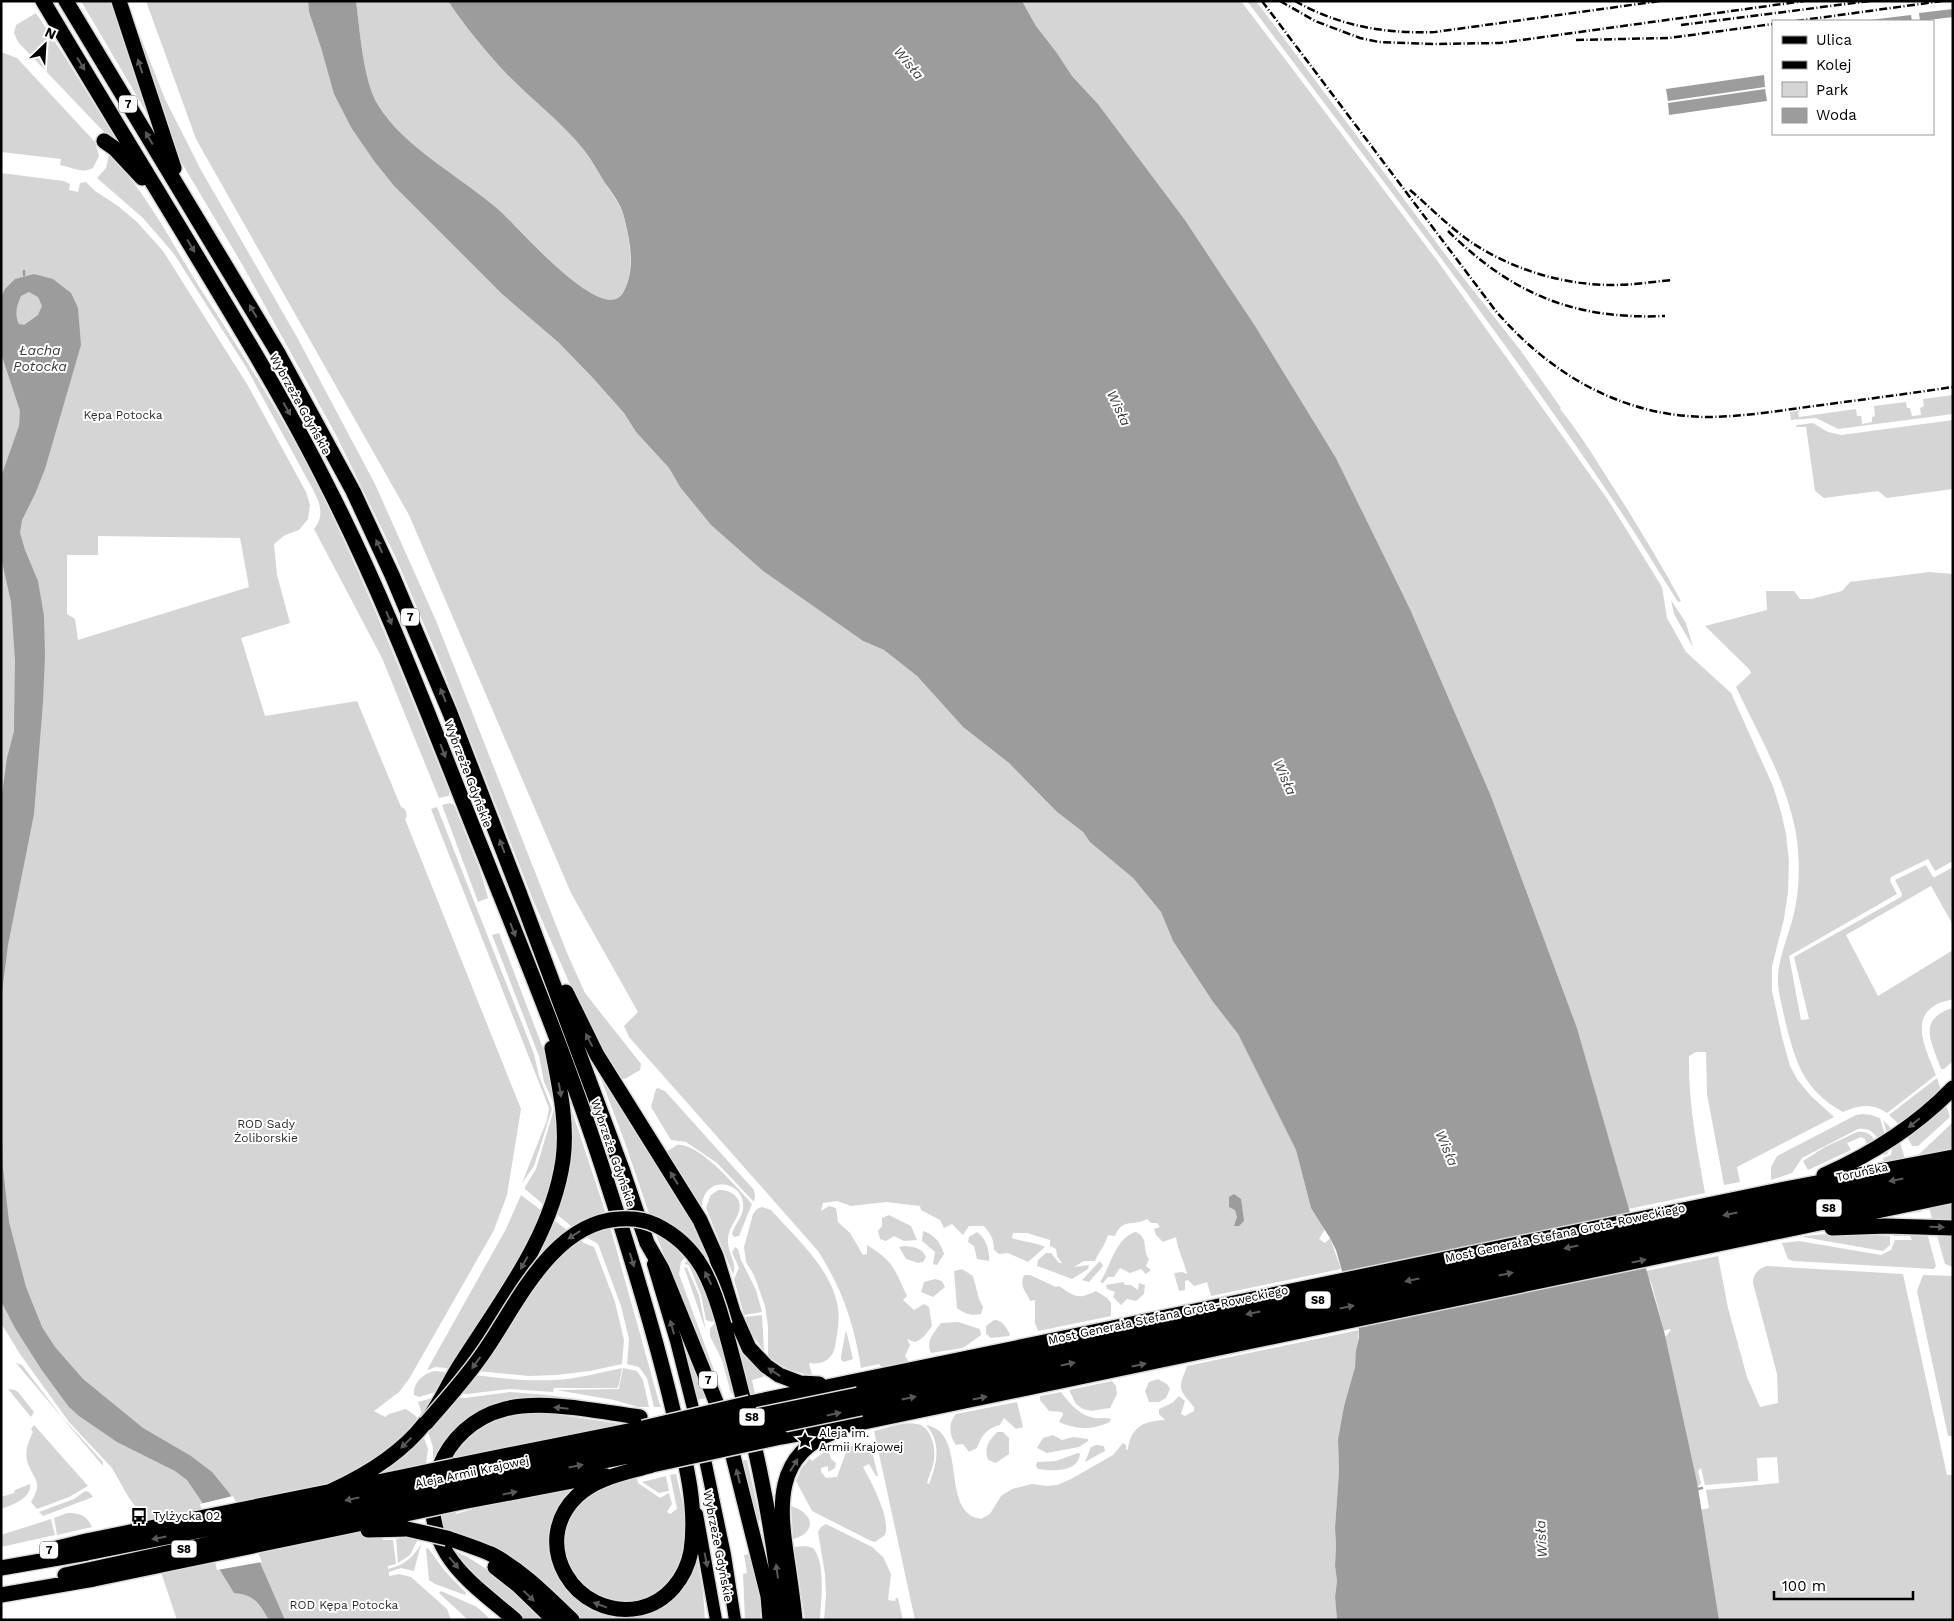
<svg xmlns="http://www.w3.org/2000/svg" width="1954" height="1621" viewBox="0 0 1954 1621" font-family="'Work Sans',sans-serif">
<rect width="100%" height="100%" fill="#fff"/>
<path fill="#d5d5d5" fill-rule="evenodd" d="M81,1H114L152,122Z
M146,1H308L309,12L322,51L352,129L374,161L394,186L502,294L558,342L591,376L624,413L636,432L669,468L680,487L711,525L763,571L863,641L884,650L917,676L963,727L1009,763L1057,812L1083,832L1091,842L1133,878L1161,912L1173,941L1213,1002L1238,1034L1296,1150L1311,1208L1325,1229L1319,1239L1325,1243L1330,1238L1341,1269L1211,1296L1207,1282L1194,1286L1188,1280L1185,1281V1290L1179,1291L1174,1273L1182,1272L1187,1274C1184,1260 1178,1252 1176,1237L1163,1242L1156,1235L1154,1229L1160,1227L1157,1223H1151L1147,1219C1133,1227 1123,1217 1115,1236L1108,1235C1105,1246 1099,1251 1095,1261H1084L1074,1267L1089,1265L1088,1269L1072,1279C1060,1275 1050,1270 1037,1266L1038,1260L1046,1253H1051L1059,1263H1062L1057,1256L1056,1249L1050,1246V1240L1027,1233H1013L1012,1238C1023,1242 1034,1242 1045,1247L1028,1262L1008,1253L999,1254L994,1250C994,1240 991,1234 984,1226H969L963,1235L952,1224L944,1228L940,1220L921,1210L920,1206L886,1202L851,1206L837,1201L823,1203L821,1211L829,1206L836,1208L838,1222L850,1233L863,1255L867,1254V1245C894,1262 894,1268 907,1296L903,1300L914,1310L924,1304L929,1307L932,1326C927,1333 923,1339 915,1342L907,1339L910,1345L905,1356L910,1363L882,1368L879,1364L861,1368C854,1324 842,1288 818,1251L629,1037L624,1026L638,1012L571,893L409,515L196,139Z
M356,1H448C464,25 483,48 502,69C528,97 560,120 584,150C592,160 598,172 605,183C611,193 620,203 623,214C629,240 636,265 624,291C606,330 517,226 500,211C463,178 404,148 378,105C363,81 360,30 356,1Z
M1022,1H1241L1439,263L1608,500L1662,587L1667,618L1686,652L1731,693L1773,786L1781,812L1786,834L1789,861L1788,892L1784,919L1772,966V991L1782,1037L1790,1066L1797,1079L1810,1095L1834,1117L1737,1167L1740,1182L1724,1185L1707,1094L1706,1052H1696L1689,1056C1688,1102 1697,1148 1705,1193L1628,1209L1577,1028L1491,796L1410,609L1376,540L1336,458L1230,288L1185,220L1098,104L1072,76L1057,53L1036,26Z
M1247,1H1256L1451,262L1521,351L1561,408L1560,409C1578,431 1593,455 1608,479C1634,519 1658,559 1681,601L1678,602C1655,566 1633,529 1609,494C1495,325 1370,164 1247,1Z
M36,13L65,57L125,154L18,42L14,33L16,25Z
M131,13L165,99L201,170L298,339L375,484L437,623L567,953L585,993L641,1064L640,1070L625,1079L618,1078L583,1014L533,900L436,653L396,558L336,435L242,264L180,160L174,146Z
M1,52L17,58L95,142L99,156L93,168C82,174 72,167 60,165L61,159L1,152Z
M109,154C147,193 171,242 200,288C236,344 272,400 304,459C360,567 404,679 449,791V796L439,798L382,658L314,529C326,514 319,501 311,486L246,367L174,254L143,218L97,178L106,168Z
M1,173L64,181L70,184L69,190L78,192L80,183L86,182L95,191L118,206L137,222L163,251L247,384L306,492L310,505L308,519L299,530L285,535L274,544L277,575L290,623L241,638L265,716L357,701L401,807L405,809L407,816L405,819L521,1109L507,1195L494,1230L409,1379L399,1392L374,1411L385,1417L389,1414L406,1409L416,1416L428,1449L426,1464L371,1478L383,1540H393L396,1564L388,1566V1569C404,1565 413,1558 421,1544L414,1571L401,1568L389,1572V1576L399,1574L411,1577L447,1609L451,1620H177L142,1515L129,1498L112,1468L69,1422L20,1354L1,1323ZM98,536L240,538L249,587L78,640L75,619L67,614V555H98Z
M1953,395V414L1838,429L1816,418L1791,420L1790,412L1801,410L1798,412L1799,417L1856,409L1857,416H1861L1862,424L1872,422V417L1875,416L1874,406L1906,402L1907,408H1910L1912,416L1921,415L1920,408L1924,406L1923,399Z
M1953,420V489L1887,498L1878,491L1824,498L1815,491L1806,427H1796L1797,425L1813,423L1828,432L1841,435Z
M1929,572L1953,574V861L1935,871L1928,859L1891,877L1890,881L1897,894L1789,956L1801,1020L1809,1019L1794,957L1901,897L1902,894L1895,880L1926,865L1933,877H1935L1953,867V925L1931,886L1846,935L1878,996L1953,950V999C1947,1001 1939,1002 1934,1006C1909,1021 1929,1056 1936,1075L1887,1113C1872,1103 1859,1105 1843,1112C1803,1090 1795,1061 1785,1020C1782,1005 1777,990 1778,975C1779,956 1790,932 1794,913C1800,888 1800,858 1796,834C1787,781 1758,734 1736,687L1751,673L1749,669L1705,626L1767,610L1766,591H1794L1800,599H1811L1842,591L1850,582Z
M1671,600L1686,623L1693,647L1674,614Z
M450,803L454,805L480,870L488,898L478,902L442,805Z
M437,807L534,1054L539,1076L552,1109L534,1166L522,1183L547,1120L549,1108L431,809Z
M499,933L544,1051C555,1086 564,1133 555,1169C552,1181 548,1193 544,1205L525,1189V1187L536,1169L555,1106L544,1082L539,1056L532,1038L492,935Z
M1953,1008V1061L1944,1069H1941C1932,1043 1916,1019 1953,1008Z
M595,1063L696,1222L710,1261L701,1254L686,1256L681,1262L679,1274L723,1395H719L658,1240L624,1140Z
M1937,1078L1950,1117L1918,1146H1912L1902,1127L1889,1115Z
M658,1088L665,1091L754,1190L755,1196L754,1202L717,1163L686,1142L671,1140L651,1107L656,1089Z
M568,1099L609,1223L659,1402L661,1407H654L647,1378L639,1367L627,1364L629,1339L621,1306L598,1244L581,1234L555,1213Z
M1862,1114L1871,1115L1880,1118L1889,1150L1887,1154L1883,1155C1879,1141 1876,1127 1858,1129L1802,1158L1792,1173L1771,1180V1167L1777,1156L1856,1115Z
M1883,1120L1892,1129L1899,1139L1921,1212L1908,1213L1901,1212L1891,1191L1883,1158L1891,1155L1892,1149Z
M1953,1122V1267L1945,1264L1915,1158Z
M1857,1132C1874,1130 1876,1143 1880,1156L1871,1158L1865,1139L1861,1137L1847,1143L1851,1150L1808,1170L1803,1161L1825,1147Z
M677,1145C699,1142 738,1189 752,1204L739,1236L734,1237L732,1234C734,1225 742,1218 743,1209C747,1178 694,1172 703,1218L666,1152Z
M718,1190C730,1189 743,1197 739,1211C736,1222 728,1228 728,1240C727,1252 738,1264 733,1274L706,1208L710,1196Z
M521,1195L584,1243L594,1247L615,1302L624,1340L622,1364L590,1371L556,1375L529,1376L436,1367L427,1370L506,1229Z
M762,1207L771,1210C796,1238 832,1269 838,1308C840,1321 837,1334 835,1347C832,1360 822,1365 809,1363L812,1375C795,1373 781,1367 768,1356V1326L765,1306L754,1275L746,1262L744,1247L753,1214L757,1209Z
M889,1215L911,1226L917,1240L904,1241L894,1236L886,1241L880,1239L878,1231L882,1226V1218Z
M1923,1218L1936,1266L1934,1269L1793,1261L1788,1259L1782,1243L1799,1241L1881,1255L1891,1250L1895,1240H1912L1910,1236H1894L1890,1223Z
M923,1231C934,1234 941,1243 944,1254L937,1265L933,1264L935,1252L922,1241Z
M977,1232C986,1238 990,1251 989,1261L977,1259L974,1246L968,1242L969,1237Z
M1135,1232C1149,1236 1142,1250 1149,1259L1146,1266L1151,1270L1146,1274L1141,1269L1130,1273L1120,1268L1114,1277H1108L1103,1283L1100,1282C1111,1266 1115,1239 1135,1232Z
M1877,1232V1235L1890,1236V1245L1883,1251L1803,1237L1804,1236L1838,1233Z
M904,1246C913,1247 922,1247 926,1257L923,1262L918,1263L906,1259L899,1247Z
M735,1247L738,1249L741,1260L756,1290L762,1312L744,1315L734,1279L739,1268L732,1252Z
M1718,1256L1728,1308L1747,1377L1760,1407L1778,1403L1777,1374L1753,1283C1753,1274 1759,1268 1767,1266L1903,1274L1947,1475H1953V1620H1719L1700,1510L1709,1508L1706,1490L1779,1483L1777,1457L1757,1458L1758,1481L1705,1485L1701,1468L1698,1471L1701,1483L1698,1487L1665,1337L1671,1330L1669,1329L1664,1331L1652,1285L1646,1271Z
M689,1259L698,1271L716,1319L712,1322L706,1320L701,1295L689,1265L684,1264Z
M1100,1261L1103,1266L1089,1282L1082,1280Z
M684,1267L687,1268L699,1295L706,1331Z
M962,1269L973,1276L979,1299L983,1307L981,1314C971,1316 965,1314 957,1308L954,1271Z
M1024,1275H1030L1056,1287L1059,1286C1075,1297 1078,1300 1096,1291L1107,1298L1111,1303V1316L1038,1331L1035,1323V1300L1030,1301C1026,1291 1019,1287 1024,1275Z
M1923,1275L1953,1276V1436H1948L1917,1291Z
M935,1279L942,1281L945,1287L933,1297L921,1292L924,1282Z
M1123,1282L1125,1285H1131L1138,1290L1139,1283L1145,1285L1144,1294L1136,1301L1127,1299L1121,1305L1113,1297L1115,1292L1107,1289L1106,1285Z
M762,1315L764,1351L753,1336L745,1317Z
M676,1316L710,1397L697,1400Z
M994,1320C1003,1320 1006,1328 1010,1334L1009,1336L991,1338L986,1334V1326Z
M717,1321L739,1397L731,1393L722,1360L710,1336V1328Z
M958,1322L980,1329L981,1335L963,1348L931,1353C925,1341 934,1333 941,1323Z
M846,1330L853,1359L844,1362L841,1360V1356Z
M1359,1330L1355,1367L1344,1406L1338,1439L1339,1471L1335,1528L1336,1546L1335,1566L1337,1581L1335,1597L1337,1620H915L874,1431C887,1428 904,1421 917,1424C931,1426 936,1448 934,1460C933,1468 929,1475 927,1483L929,1484C937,1463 942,1443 926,1425C965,1432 944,1496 970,1515C972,1517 978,1518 981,1519L990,1514L1001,1496L1012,1489L1032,1484L1047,1486L1057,1485L1071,1479L1113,1455L1123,1443L1126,1445V1450L1128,1449C1131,1427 1143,1421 1165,1420L1159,1414V1409L1172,1403L1179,1396L1185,1401L1181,1414L1185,1416L1194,1411V1407C1178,1388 1178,1390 1187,1366Z
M734,1332L744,1352L764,1374L763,1377L752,1380L755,1394L747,1395Z
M16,1363L22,1365L61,1416L103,1462V1466Z
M622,1368L619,1385L617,1388H554L553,1392L509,1389L467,1394L436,1392L419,1397L414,1395C413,1382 424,1373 435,1371C475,1374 514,1382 554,1380C577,1379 599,1373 622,1368Z
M623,1368L637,1371L643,1380L649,1407H638L614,1400L556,1390L619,1389Z
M1158,1379L1167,1384L1170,1389L1166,1398L1159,1402H1149L1145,1391L1149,1382Z
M1112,1381L1116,1386L1117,1394L1110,1408L1091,1411L1083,1409L1076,1404L1069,1390Z
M8,1389L15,1390L18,1392L34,1412L31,1417Z
M510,1392C552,1395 593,1399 633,1412L507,1401L477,1413L462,1423L450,1434L433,1459V1447L418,1402L438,1396L465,1398Z
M1061,1392C1070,1404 1080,1416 1095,1418C1101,1419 1106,1417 1111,1419L1110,1422C1091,1430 1081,1430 1061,1423L1059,1421L1063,1415L1062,1412L1049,1411L1040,1400V1396Z
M1017,1402L1023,1427L1016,1429L1004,1418L1000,1425C987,1428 981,1436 977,1448L969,1452L963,1444L956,1445C949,1436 948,1422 956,1414Z
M547,1413L628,1425L450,1459C469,1423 509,1412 547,1413Z
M34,1425L88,1486L69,1497L37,1509L31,1502C43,1482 35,1481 28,1464C24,1453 28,1442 33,1432L31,1429Z
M997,1432H1003L1009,1438V1454L996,1463L988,1460C984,1447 988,1442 997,1432Z
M1053,1435L1062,1440L1073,1437L1088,1439V1441L1079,1447L1047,1453L1037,1448L1043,1438Z
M861,1445L873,1455L878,1476H876L869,1464L863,1467C871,1482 891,1518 885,1535L875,1542L871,1541L812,1511L796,1481L801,1469L810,1458L812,1461L828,1449L831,1459L836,1463L835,1468L828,1472V1466L821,1468V1472L826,1478L837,1477L848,1447Z
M1096,1445L1104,1446L1105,1451L1085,1462L1091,1447Z
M1078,1453L1080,1454C1078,1473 1052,1471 1038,1469L1036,1466L1037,1462L1056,1461Z
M741,1460H747L760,1519L759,1521L756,1522Z
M676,1474C682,1501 693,1536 682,1563C676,1577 660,1596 651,1609L696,1552L703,1592L705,1620H581L554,1593L489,1546L443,1528L441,1519V1513L456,1510V1514L473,1509L472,1506L576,1486L584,1497L609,1484L637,1478L638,1483L660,1498L669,1493L672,1504L667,1512L670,1514L677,1509L670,1475Z
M666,1476L669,1491L659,1493L642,1482Z
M30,1484C32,1498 12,1505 1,1509V1497L14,1493L15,1490Z
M85,1491L89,1492L93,1497L43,1516L39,1512L74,1499Z
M791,1506C796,1508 802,1510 805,1514C817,1525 805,1537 793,1539Z
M67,1513C79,1513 87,1515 92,1527L57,1535L54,1518Z
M51,1519L55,1535L1,1547V1535Z
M826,1524L872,1547L883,1557L891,1574L888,1600L895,1601L896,1598H898L903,1620H824L826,1595L825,1574L818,1532L821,1527Z
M402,1537L418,1539L410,1555L398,1563L396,1539L402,1538Z
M806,1546L813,1548C826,1563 821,1600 820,1620H805L794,1547Z
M428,1548L444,1570L466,1593L465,1595L435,1584L429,1580L426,1549Z
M453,1550C489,1566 516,1593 544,1620H526L474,1575Z
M769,1551L777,1620H745L743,1574L747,1573L744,1555Z
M441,1591L477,1607L491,1620H468L439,1593Z"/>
<path fill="#9c9c9c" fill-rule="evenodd" d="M308,1H356C360,30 363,81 378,105C404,148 463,178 500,211C517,226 606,330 624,291C636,267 630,242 624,217C621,204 613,194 605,183C598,172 592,160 584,150C560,120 528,97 502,69C483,48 464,25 448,1H1022L1036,26L1057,53L1072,76L1098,104L1185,220L1255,326L1336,458L1410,609L1491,796L1577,1028L1664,1331L1697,1482L1719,1620H1337L1335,1597L1337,1581L1335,1566L1336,1546L1335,1528L1339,1471L1338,1439L1344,1406L1355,1367L1356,1351L1359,1337V1330L1336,1250L1330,1238L1311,1208L1296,1150L1238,1034L1213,1002L1173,941L1161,912L1133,878L1090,842L1083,832L1057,812L1009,763L963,727L917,676L884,650L863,641L763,571L711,525L680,487L669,468L636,432L624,413L591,376L558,342L502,294L394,186L374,161L352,129L334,94L322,51L309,12Z
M1953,9V17L1920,21L1919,13Z
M1911,15L1912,21H1861Z
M1764,75L1765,87L1668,101L1666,89Z
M1765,89L1767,101L1669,115L1668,103Z
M34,274L53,279L71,293L78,308L81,345L45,469L35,494L22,520L20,533L25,550L38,581L44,616L45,656L43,702L34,814L8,945L2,992L1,1064V801L7,758L14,731L15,660L11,602L1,557V477L19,426L20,411L1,353V297L5,289L15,279ZM29,292L38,297L42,306L38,315L24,325L19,324C14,314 17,305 21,296Z
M1,1114L3,1168L9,1222L26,1287L42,1327L55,1347L83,1379L143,1428L191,1456L212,1472L230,1494L285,1620H269C259,1603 255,1595 234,1593L220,1570L202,1502L187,1480L175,1471L117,1442L79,1416L69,1407L41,1369L15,1328L1,1301Z
M1234,1194L1241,1199L1244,1221L1239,1226H1234L1237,1217L1235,1210L1229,1207V1197Z"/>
<path fill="#fff" d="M233,1496L247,1527L208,1535L200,1504Z
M248,1529L262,1562L217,1570L209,1538Z"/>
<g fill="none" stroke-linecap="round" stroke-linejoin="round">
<path stroke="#9c9c9c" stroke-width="2.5" d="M24,275V271
M1698,1489L1702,1488"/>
<g stroke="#dbdbdb" stroke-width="15">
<path id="major" d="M653,1264L676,1341L697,1424
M702,1445L725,1555L735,1620
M697,1514L716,1620"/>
</g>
<g stroke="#dbdbdb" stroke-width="18">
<path id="highway" d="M43,1C95,89 149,176 201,263C245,336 289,409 327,485C383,594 426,709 471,822C519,942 569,1062 608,1185C632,1259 655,1334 673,1410C684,1456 698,1504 691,1551C686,1578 667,1602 640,1608C575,1621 528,1543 577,1496C597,1477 626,1473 652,1465
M66,1L278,353L353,491L392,575L450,713L519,892L622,1169L647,1243L662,1269L725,1424L768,1596L770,1620
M119,1L174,168
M104,141L114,148L142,178
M566,992L597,1055L700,1220L716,1256L733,1312L749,1348L766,1366L779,1375L800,1383L819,1384
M1824,1175C1872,1154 1916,1126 1953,1088
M1832,1228L1886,1226L1953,1228
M724,1325C750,1421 774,1520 782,1620
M858,1395L1953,1169
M750,1403L1775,1191L1953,1157
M861,1408L1953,1183
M781,1437L864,1422L1953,1195
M454,1466L643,1428
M456,1477L646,1439
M459,1490L649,1452
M331,1491C366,1475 401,1454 425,1423C440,1405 449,1381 462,1362C502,1299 552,1236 563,1160C568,1122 559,1085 552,1048
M462,1502L604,1475
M368,1530L407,1529
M447,1538C462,1543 477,1548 491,1554C522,1570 547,1596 572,1620
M49,1550L86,1541L397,1478
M495,1567L519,1586L554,1620
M1,1568L87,1553L400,1490
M65,1575L403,1502
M1,1595L94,1579L406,1514
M515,1620C492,1600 463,1580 447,1554C413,1500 441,1425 505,1409C544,1399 600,1412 640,1417
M795,1620C793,1599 790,1579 787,1559C779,1507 774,1454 834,1432"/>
</g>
<use href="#major" stroke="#000" stroke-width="12"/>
<use href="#highway" stroke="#000" stroke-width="15"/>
<path stroke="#000" stroke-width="2.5" stroke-dasharray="8 2.5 1 2.5" stroke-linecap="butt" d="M1262,1L1495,310C1549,373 1619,415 1704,417C1741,417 1778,411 1814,406C1860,400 1906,394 1953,387
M1280,1L1315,21L1360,38L1379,42L1433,44L1500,43L1804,1
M1295,1C1339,26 1385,34 1435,32L1660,1
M1796,21L1942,1
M1681,25L1870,1
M1576,40L1669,38L1773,24
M1410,190C1431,208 1451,229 1474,244C1514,270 1564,285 1612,285C1632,285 1652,282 1672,280
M1448,231C1512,294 1574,320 1665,316"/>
<g stroke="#dbdbdb" stroke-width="18" stroke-linecap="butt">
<path id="highway-bridge" d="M426,1423C447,1399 468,1376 486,1349C518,1302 553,1223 619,1219C631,1218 644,1219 656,1225C699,1246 712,1282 724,1325
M643,1428L750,1403
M646,1439L858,1395
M649,1452L861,1408
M652,1465L781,1437
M397,1478L454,1466
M400,1490L456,1477
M403,1502L459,1490
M406,1514L462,1502
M407,1529L447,1538"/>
</g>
<use href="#highway-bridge" stroke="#000" stroke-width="15"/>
</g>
<defs><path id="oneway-solid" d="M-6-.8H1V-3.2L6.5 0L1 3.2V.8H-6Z" transform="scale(1.25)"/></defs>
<g fill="#595959">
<use href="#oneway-solid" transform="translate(81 64) rotate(59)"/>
<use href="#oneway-solid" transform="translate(140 66) rotate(-108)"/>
<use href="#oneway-solid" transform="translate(149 138) rotate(-121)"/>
<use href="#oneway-solid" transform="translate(191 246) rotate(59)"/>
<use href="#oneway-solid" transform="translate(253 311) rotate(-120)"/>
<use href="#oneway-solid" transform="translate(287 409) rotate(61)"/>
<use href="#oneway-solid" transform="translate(379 546) rotate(-115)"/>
<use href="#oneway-solid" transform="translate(389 618) rotate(67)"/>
<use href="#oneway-solid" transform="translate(443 695) rotate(-112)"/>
<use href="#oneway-solid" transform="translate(443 751) rotate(69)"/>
<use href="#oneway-solid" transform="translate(502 846) rotate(-111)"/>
<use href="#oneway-solid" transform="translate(513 930) rotate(69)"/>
<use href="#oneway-solid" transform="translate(589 1040) rotate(-118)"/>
<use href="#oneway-solid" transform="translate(560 1090) rotate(80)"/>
<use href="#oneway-solid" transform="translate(1914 1123) rotate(141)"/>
<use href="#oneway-solid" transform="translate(674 1178) rotate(-122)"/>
<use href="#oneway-solid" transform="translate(1896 1180) rotate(169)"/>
<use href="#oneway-solid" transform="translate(1730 1214) rotate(168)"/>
<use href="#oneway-solid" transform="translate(1937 1227) rotate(1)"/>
<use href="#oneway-solid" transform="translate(574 1235) rotate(147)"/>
<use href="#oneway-solid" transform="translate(1571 1247) rotate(168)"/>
<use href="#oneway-solid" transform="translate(632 1260) rotate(73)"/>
<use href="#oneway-solid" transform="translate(1639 1261) rotate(-12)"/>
<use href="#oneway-solid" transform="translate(524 1263) rotate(120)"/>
<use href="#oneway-solid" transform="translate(1506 1274) rotate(-12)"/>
<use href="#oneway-solid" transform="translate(708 1278) rotate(-116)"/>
<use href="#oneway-solid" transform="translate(1412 1280) rotate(168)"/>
<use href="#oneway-solid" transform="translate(1347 1307) rotate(-12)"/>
<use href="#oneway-solid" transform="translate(1253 1313) rotate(168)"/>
<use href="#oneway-solid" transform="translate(672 1327) rotate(-106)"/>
<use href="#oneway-solid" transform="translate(476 1363) rotate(126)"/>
<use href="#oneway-solid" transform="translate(1068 1364) rotate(-12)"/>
<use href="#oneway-solid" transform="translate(1139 1365) rotate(-12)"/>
<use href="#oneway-solid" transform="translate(774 1372) rotate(-147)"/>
<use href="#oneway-solid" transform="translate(909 1398) rotate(-12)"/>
<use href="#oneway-solid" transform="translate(980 1398) rotate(-12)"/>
<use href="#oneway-solid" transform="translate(561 1408) rotate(-174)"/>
<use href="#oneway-solid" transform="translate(834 1414) rotate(-12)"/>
<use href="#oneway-solid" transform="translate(406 1443) rotate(136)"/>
<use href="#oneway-solid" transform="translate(794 1465) rotate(-58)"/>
<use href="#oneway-solid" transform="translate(576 1466) rotate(-11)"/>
<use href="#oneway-solid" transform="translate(738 1476) rotate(-104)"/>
<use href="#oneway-solid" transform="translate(510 1493) rotate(-11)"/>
<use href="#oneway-solid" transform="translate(352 1499) rotate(168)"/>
<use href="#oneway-solid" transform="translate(159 1538) rotate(169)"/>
<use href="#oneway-solid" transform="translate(706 1560) rotate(79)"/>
<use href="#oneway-solid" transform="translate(454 1563) rotate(51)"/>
<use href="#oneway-solid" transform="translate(777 1571) rotate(-98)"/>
<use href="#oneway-solid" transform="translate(529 1596) rotate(44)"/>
<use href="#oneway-solid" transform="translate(600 1605) rotate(-159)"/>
</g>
<defs>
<g id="sight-bare" transform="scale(1.35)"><path d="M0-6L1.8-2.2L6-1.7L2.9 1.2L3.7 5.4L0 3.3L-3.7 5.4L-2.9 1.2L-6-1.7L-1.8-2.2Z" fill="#000" stroke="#fff" stroke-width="2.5" paint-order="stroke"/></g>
<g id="bus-bare" transform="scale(1.35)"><path d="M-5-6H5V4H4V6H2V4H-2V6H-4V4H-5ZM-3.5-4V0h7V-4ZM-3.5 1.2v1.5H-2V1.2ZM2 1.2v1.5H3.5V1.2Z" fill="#000" stroke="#fff" stroke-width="2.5" paint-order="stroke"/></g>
</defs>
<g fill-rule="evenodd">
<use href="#sight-bare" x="805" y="1440"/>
<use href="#bus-bare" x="139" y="1516"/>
</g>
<g text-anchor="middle" stroke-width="4" stroke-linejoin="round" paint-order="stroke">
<g fill="#fff" stroke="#4c4c4c" stroke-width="1">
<rect x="119" y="95.5" width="18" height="17" rx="4"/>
<rect x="401" y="608.5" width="18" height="17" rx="4"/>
<rect x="1816.5" y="1199.5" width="25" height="17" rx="4"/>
<rect x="1305.5" y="1291.5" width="25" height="17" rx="4"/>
<rect x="699" y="1371.5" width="18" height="17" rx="4"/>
<rect x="739.5" y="1408.5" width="25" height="17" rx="4"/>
<rect x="171.5" y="1540.5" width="25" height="17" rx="4"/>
<rect x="40" y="1541.5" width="18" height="17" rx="4"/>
</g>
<g font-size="11" font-weight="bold" fill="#000">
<text x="128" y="108">7</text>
<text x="410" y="621">7</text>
<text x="1829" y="1212">S8</text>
<text x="1318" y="1304">S8</text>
<text x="708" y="1384">7</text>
<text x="752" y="1421">S8</text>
<text x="184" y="1553">S8</text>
<text x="49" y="1554">7</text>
</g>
<g font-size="12" fill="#000" stroke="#fff">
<text transform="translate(300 404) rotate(61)" y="4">Wybrzeże Gdyńskie</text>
<text transform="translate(468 774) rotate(69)" y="4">Wybrzeże Gdyńskie</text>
<text transform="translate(613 1153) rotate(71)" y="4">Wybrzeże Gdyńskie</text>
<text transform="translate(1862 1172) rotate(-12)" y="4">Toruńska</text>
<text transform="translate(1565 1233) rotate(-12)" y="4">Most Generała Stefana Grota-Roweckiego</text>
<text transform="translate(1168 1315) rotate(-12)" y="4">Most Generała Stefana Grota-Roweckiego</text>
<text transform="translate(472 1472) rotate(-12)" y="4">Aleja Armii Krajowej</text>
<text transform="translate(718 1546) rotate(79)" y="4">Wybrzeże Gdyńskie</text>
</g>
<g font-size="12" fill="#2c2c2c" stroke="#fff">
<text x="123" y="419">Kępa Potocka</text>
<text x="266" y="1128">ROD Sady<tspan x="266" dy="14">Żoliborskie</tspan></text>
<text x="344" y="1609">ROD Kępa Potocka</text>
</g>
<g font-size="12" fill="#000" stroke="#fff" text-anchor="start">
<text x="819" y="1437">Aleja im.<tspan x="819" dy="14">Armii Krajowej</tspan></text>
<text x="153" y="1520">Tylżycka 02</text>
</g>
<g font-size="14" font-style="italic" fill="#3d3d3d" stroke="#fff">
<text transform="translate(909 63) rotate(50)" y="5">Wisła</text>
<text x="40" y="355">Łacha<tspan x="40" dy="16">Potocka</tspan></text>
<text transform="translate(1119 408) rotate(65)" y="5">Wisła</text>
<text transform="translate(1285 777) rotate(66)" y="5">Wisła</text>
<text transform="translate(1447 1148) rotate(67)" y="5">Wisła</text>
<text transform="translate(1541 1539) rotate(-93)" y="5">Wisła</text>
</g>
</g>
<rect width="1954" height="1621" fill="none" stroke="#000000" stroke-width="5"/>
<rect x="1772" y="20" width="162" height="115" fill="#ffffff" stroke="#999999"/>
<rect x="1782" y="36" width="25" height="8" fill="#000000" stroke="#999999"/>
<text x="1816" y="45" font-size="15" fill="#000000">Ulica</text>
<rect x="1782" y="61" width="25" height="8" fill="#000000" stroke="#999999"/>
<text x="1816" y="70" font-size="15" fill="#000000">Kolej</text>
<rect x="1782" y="82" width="25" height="15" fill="#d5d5d5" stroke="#999999"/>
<text x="1816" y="95" font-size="15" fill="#000000">Park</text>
<rect x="1782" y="108" width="25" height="15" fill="#9c9c9c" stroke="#999999"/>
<text x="1816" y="120" font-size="15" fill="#000000">Woda</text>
<g transform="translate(45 45) rotate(25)" stroke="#ffffff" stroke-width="4" paint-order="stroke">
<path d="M0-4L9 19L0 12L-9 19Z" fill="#000000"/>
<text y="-8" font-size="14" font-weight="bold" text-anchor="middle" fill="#000000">N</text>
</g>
<path d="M1774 1591v8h139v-8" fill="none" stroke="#000000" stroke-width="2.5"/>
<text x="1782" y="1591" font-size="15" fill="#000000" stroke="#ffffff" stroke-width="4" paint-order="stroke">100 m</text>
</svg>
